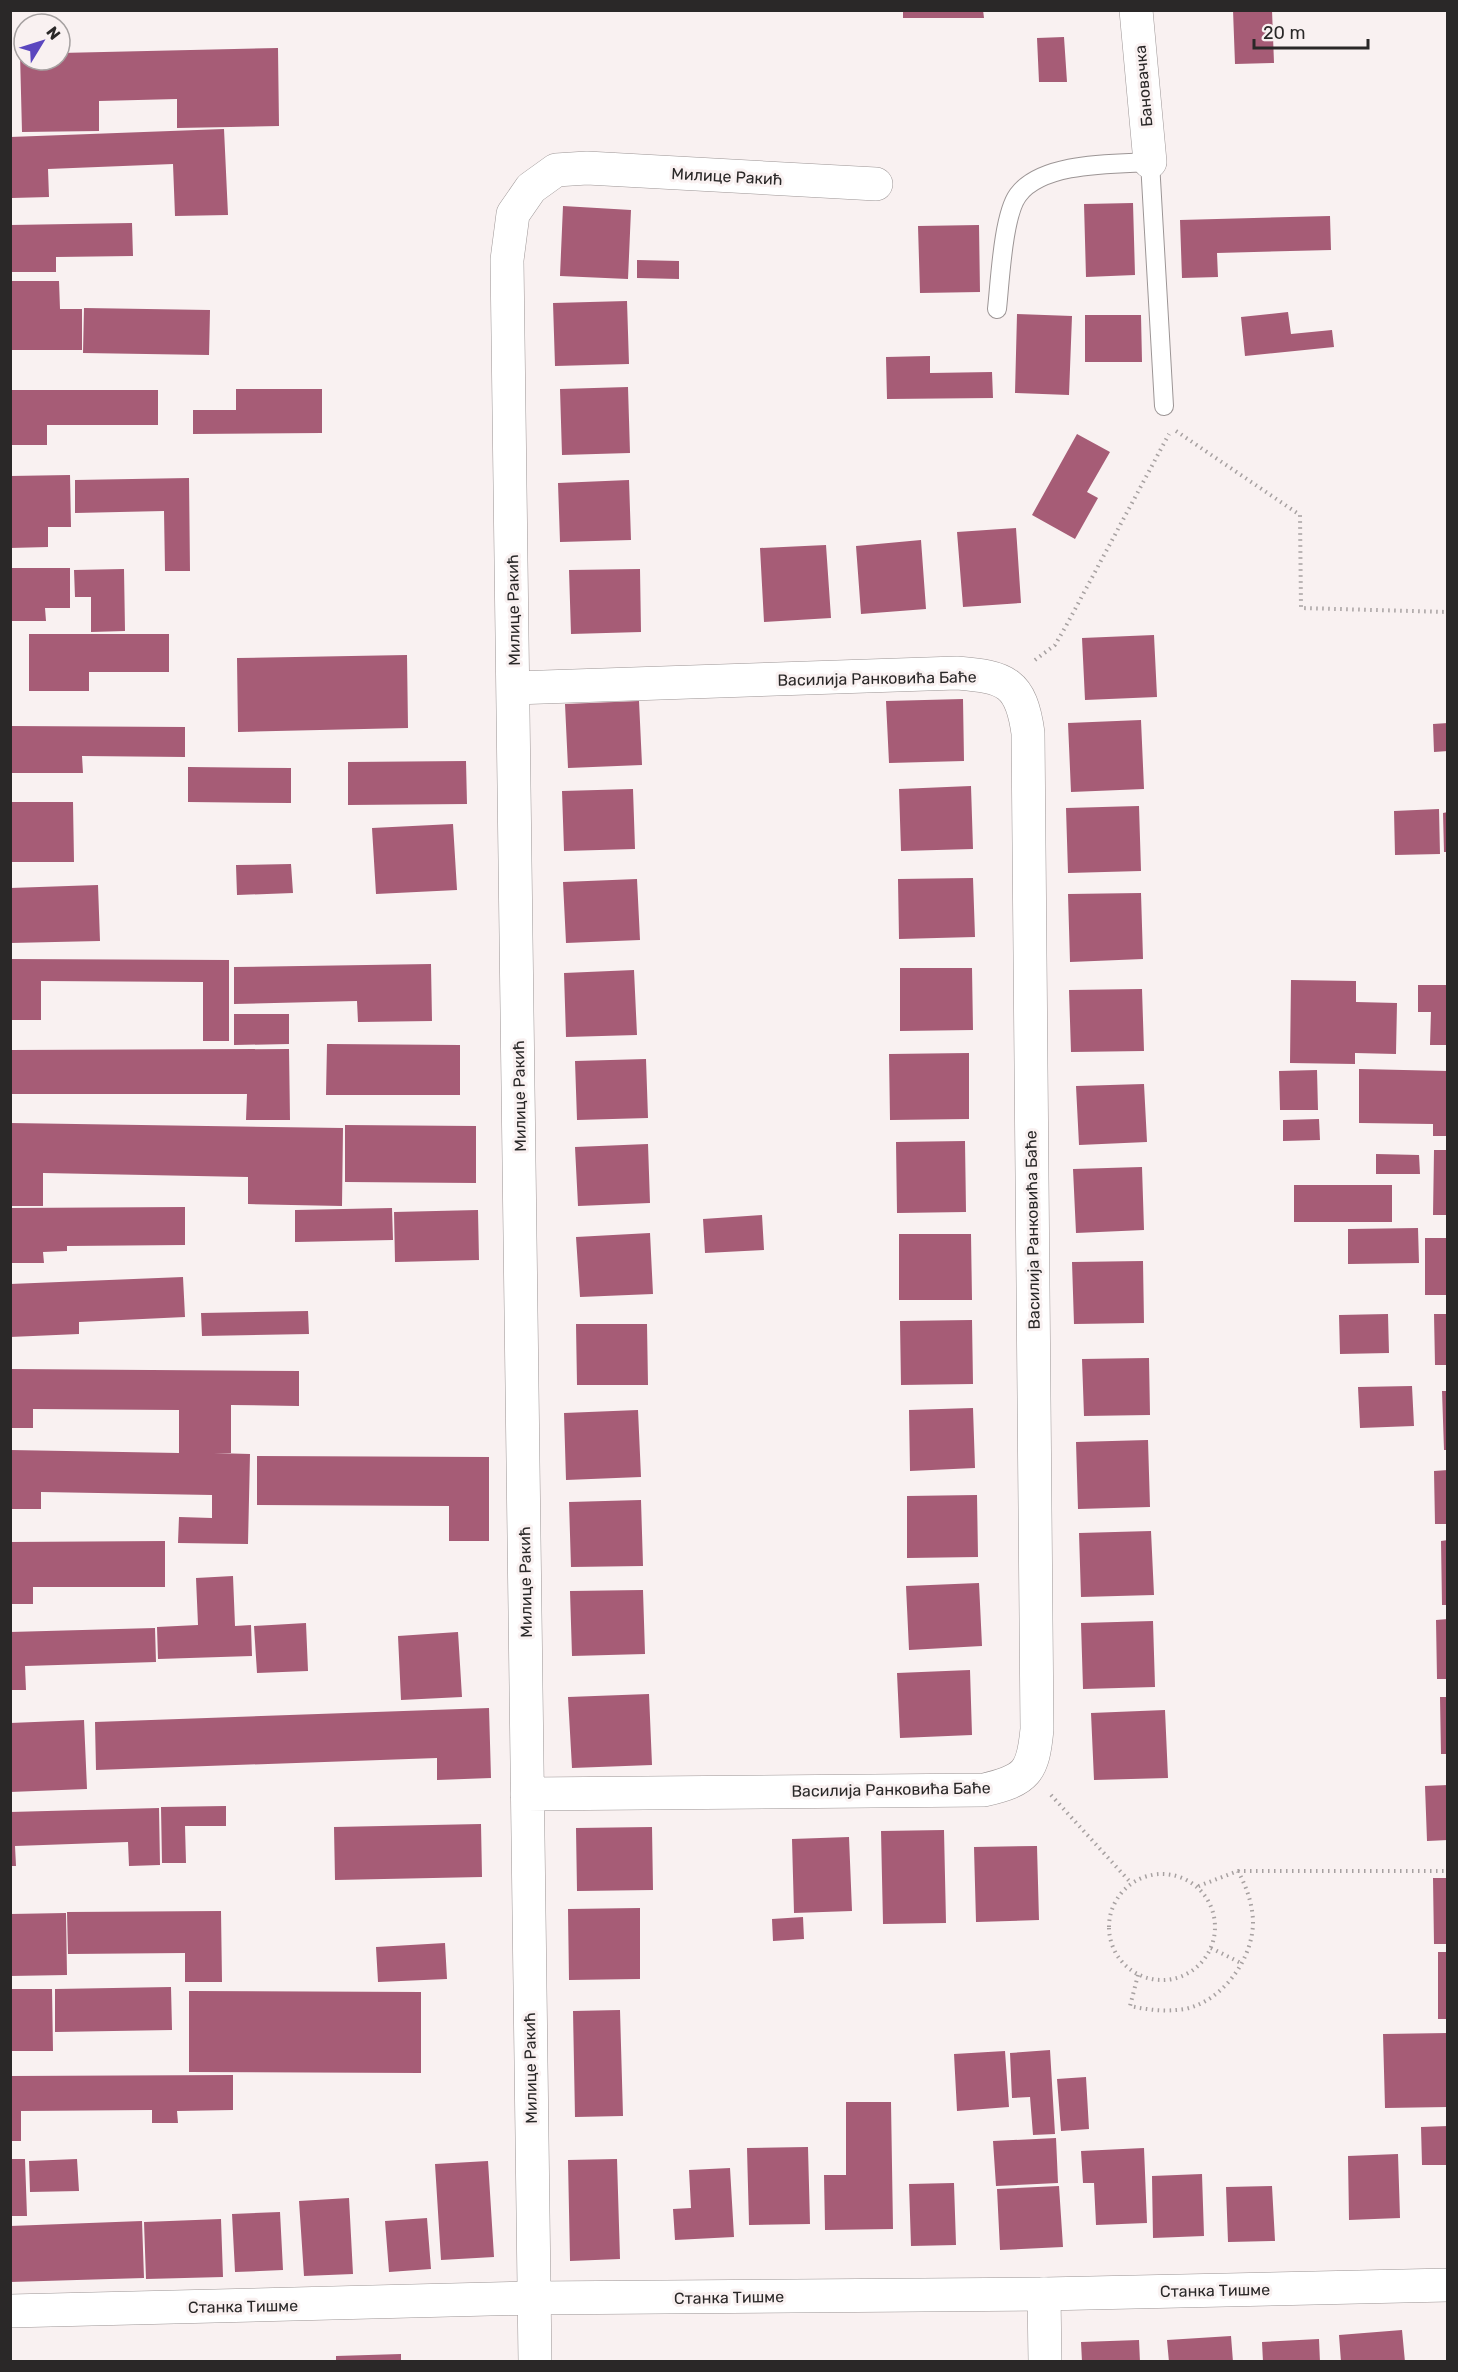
<svg xmlns="http://www.w3.org/2000/svg" width="1458" height="2372" viewBox="0 0 1458 2372" font-family="Rubik,sans-serif">
<rect width="100%" height="100%" fill="#f9f1f1"/>
<path fill="#a65c76" d="M903,10H983L984,18H903Z
M1233,10H1272L1274,63L1235,64Z
M1064,37L1067,82H1039L1037,38Z
M278,48L279,126L177,128V99L99,101V131L22,132L20,54H24V60H60V53Z
M224,129L228,215L175,216L173,164L48,169L49,197L12,198L10,137Z
M1133,203L1135,275L1086,277L1084,204Z
M563,206L631,210L628,279L560,276Z
M1330,216L1331,250L1217,253L1218,277L1182,278L1180,220Z
M132,223L133,256L56,257V272H10V225Z
M979,225L980,292L920,293L918,226Z
M637,260L679,261V279L637,278Z
M10,281H59L60,309H82V350H10Z
M627,301L629,364L555,366L553,303Z
M84,308L210,310L209,355L83,353Z
M1288,312L1291,334L1332,330L1334,347L1245,356L1241,317Z
M1017,314L1072,316L1069,395L1015,393Z
M1085,315H1141L1142,362H1085Z
M930,356V373L992,372L993,398L887,399L886,357Z
M628,387L630,453L562,455L560,389Z
M236,389H322V433L193,434V410H236Z
M10,390H158V425H47V445H10Z
M1077,434L1110,452L1087,492L1098,498L1075,539L1032,515Z
M70,475L71,527H48V547L10,548V476Z
M189,478L190,571H165L164,511L75,513V480Z
M629,480L631,540L560,542L558,483Z
M1016,528L1021,603L963,607L957,532Z
M921,540L926,609L861,614L856,546Z
M826,545L831,618L764,622L760,548Z
M10,568H70V608H45L46,621H10Z
M124,569L125,631L91,632V597H75L74,570Z
M640,569L641,632L571,634L569,570Z
M29,634H169V672H89V691H29Z
M1154,635L1157,697L1085,700L1082,638Z
M407,655L408,728L238,732L237,658Z
M963,699L964,761L889,763L886,701Z
M639,701L642,765L568,768L565,704Z
M1141,720L1144,789L1071,792L1068,723Z
M1448,723V751L1434,752L1433,724Z
M10,726L185,727V757L82,756L83,773H10Z
M466,761L467,804L348,805V762Z
M188,767L291,768V803L188,802Z
M971,786L973,849L901,851L899,789Z
M633,789L635,849L564,851L562,791Z
M10,802H73L74,862H10Z
M1139,806L1141,871L1068,873L1066,808Z
M1439,809L1440,854L1395,855L1394,811Z
M1448,812V852H1444L1443,813Z
M453,824L457,890L376,894L372,828Z
M291,864L293,893L237,895L236,865Z
M973,878L975,937L899,939L898,879Z
M637,879L640,940L566,943L563,882Z
M98,885L100,941L10,943V888Z
M1141,893L1143,959L1070,962L1068,894Z
M10,959L229,960V1041H203V982L41,981V1020H10Z
M431,964L432,1021L358,1022L357,1001L234,1004V967Z
M900,968H972L973,1030L900,1031Z
M634,970L637,1035L566,1037L564,973Z
M1291,980L1356,981V1002L1397,1003L1396,1054L1355,1053V1064L1290,1063Z
M1418,985H1448V1045H1430L1431,1012H1418Z
M1142,989L1144,1051L1071,1052L1069,990Z
M234,1014H289V1044L234,1045Z
M327,1044L460,1045V1095H326Z
M289,1049L290,1120H246L247,1094H10V1050Z
M969,1053V1119L890,1120L889,1054Z
M646,1059L648,1118L577,1120L575,1061Z
M1359,1069L1448,1071V1136H1433V1124L1359,1123Z
M1317,1070L1318,1110H1280L1279,1071Z
M1144,1084L1147,1142L1079,1145L1076,1086Z
M1319,1119L1320,1140L1283,1141V1120Z
M10,1123L343,1128L342,1206L248,1204V1177L43,1173V1206H10Z
M345,1125L476,1126V1183L345,1182Z
M965,1141L966,1212L897,1213L896,1142Z
M648,1144L650,1203L578,1206L575,1147Z
M1434,1150H1448V1215H1433Z
M1376,1154L1419,1155L1420,1174H1376Z
M1142,1167L1144,1230L1076,1233L1073,1169Z
M1294,1185H1392V1222H1294Z
M185,1207V1245L67,1246V1251L43,1252L44,1263H10V1208Z
M392,1208L393,1240L295,1242V1210Z
M478,1210L479,1260L395,1262L394,1212Z
M762,1215L764,1250L705,1253L703,1219Z
M1418,1228L1419,1263L1348,1264V1229Z
M650,1233L653,1294L580,1297L576,1237Z
M899,1234H971L972,1300H899Z
M1425,1238H1448V1295H1425Z
M1143,1261L1144,1323L1074,1324L1072,1262Z
M183,1277L185,1317L79,1322V1334L10,1337V1284Z
M308,1311L309,1334L202,1336L201,1313Z
M1388,1314L1389,1353L1340,1354L1339,1315Z
M1434,1314H1448V1365H1435Z
M972,1320L973,1384L901,1385L900,1321Z
M576,1324H647L648,1385H577Z
M1149,1358L1150,1415L1084,1416L1082,1359Z
M10,1369L299,1371V1406L231,1405V1453H214L250,1454L248,1544L178,1543L179,1517L212,1518V1495L41,1492V1509H10V1450L179,1453V1410L33,1409V1428H10Z
M1412,1386L1414,1426L1360,1428L1358,1387Z
M1442,1391H1448V1450H1444Z
M973,1408L975,1468L910,1471L909,1410Z
M638,1410L641,1477L566,1480L564,1413Z
M1148,1440L1150,1507L1078,1509L1076,1442Z
M257,1456L489,1457V1541H449V1506L257,1505Z
M1448,1470V1524H1435L1434,1471Z
M977,1495L978,1557L907,1558V1496Z
M641,1500L643,1566L571,1567L569,1502Z
M1151,1531L1154,1595L1081,1597L1079,1533Z
M1448,1540V1605H1442L1441,1541Z
M165,1541V1587H33V1604H10V1542Z
M233,1576L235,1626L251,1625L252,1656L158,1659L157,1627L198,1625L196,1578Z
M979,1583L982,1646L909,1650L906,1586Z
M643,1590L645,1654L572,1656L570,1591Z
M1448,1619V1679H1437L1436,1620Z
M1153,1621L1155,1687L1083,1689L1081,1623Z
M306,1623L308,1671L257,1673L254,1626Z
M155,1628L156,1662L25,1666L26,1690H10V1632Z
M458,1632L462,1697L401,1700L398,1636Z
M970,1670L972,1735L900,1738L897,1673Z
M649,1694L652,1765L572,1768L568,1697Z
M1440,1697H1448V1754H1441Z
M489,1708L491,1778L437,1780V1758L96,1770L95,1722Z
M1165,1710L1168,1778L1094,1780L1091,1713Z
M84,1720L87,1789L10,1792V1723Z
M1448,1785V1840L1427,1841L1425,1786Z
M226,1806V1826H185L186,1863H162L161,1807Z
M159,1808L160,1865L129,1866L128,1842L15,1846L16,1866H10V1812Z
M481,1824L482,1877L335,1880L334,1827Z
M652,1827L653,1890L577,1891L576,1828Z
M944,1830L946,1923L883,1924L881,1831Z
M849,1837L852,1911L794,1913L792,1839Z
M1037,1846L1039,1920L976,1922L974,1847Z
M1433,1878H1448V1944H1434Z
M640,1908V1979L569,1980L568,1909Z
M221,1911L222,1982H185V1953L68,1954L67,1912Z
M66,1913L67,1975L10,1976V1914Z
M803,1917L804,1939L773,1941L772,1919Z
M445,1943L447,1979L378,1982L376,1947Z
M1438,1952H1448V2019H1438Z
M171,1987L172,2030L55,2032V1989Z
M10,1989H52L53,2051H10Z
M189,1991L421,1992V2073L189,2072Z
M620,2010L623,2116L575,2117L573,2011Z
M1448,2033V2107L1385,2108L1383,2034Z
M1050,2050L1055,2134L1033,2135L1030,2097L1012,2098L1010,2053Z
M1005,2051L1009,2107L957,2111L954,2054Z
M233,2075V2110L177,2111L178,2123H152V2110L21,2111V2141H10V2076Z
M1086,2077L1089,2129L1061,2131L1057,2079Z
M846,2102H891L893,2229L825,2230L824,2175H846Z
M1448,2126V2165H1422L1421,2127Z
M1056,2138L1058,2183L996,2186L993,2141Z
M808,2147L810,2224L749,2225L747,2148Z
M1144,2148L1147,2223L1096,2225L1094,2183H1083L1081,2151Z
M1398,2154L1400,2218L1349,2220L1348,2156Z
M10,2159H25L27,2216H10Z
M77,2159L79,2191L30,2192L29,2161Z
M617,2159L620,2259L570,2261L568,2160Z
M488,2161L494,2257L441,2260L435,2164Z
M730,2168L734,2237L675,2240L673,2209L691,2208L689,2170Z
M1202,2174L1204,2236L1153,2238L1152,2176Z
M954,2183L956,2245L911,2246L909,2184Z
M1059,2186L1063,2247L1000,2250L997,2189Z
M1272,2186L1275,2241L1228,2242L1226,2187Z
M349,2198L353,2274L304,2276L299,2201Z
M280,2212L283,2270L235,2272L232,2214Z
M427,2218L431,2269L389,2272L385,2221Z
M221,2219L223,2277L146,2279L144,2222Z
M142,2221L144,2278L10,2282V2226Z
M1402,2330L1405,2362H1341L1339,2335Z
M1231,2336L1233,2362H1169L1167,2340Z
M1319,2339L1320,2362H1263L1262,2342Z
M1139,2340L1140,2362H1082L1081,2342Z
M401,2354V2362H336V2356Z"/>
<g fill="none" stroke-linecap="round" stroke-linejoin="round">
<g stroke="#9c9595" stroke-width="20">
<path id="service" d="M997,309C1000,282 1003,215 1018,195C1042,162 1113,164 1150,162L1164,406"/>
</g>
<g stroke="#9c9595" stroke-width="34">
<path id="minor" d="M1136,10L1150,162
M514,688L957,673C1006,677 1021,682 1028,733L1037,1729C1033,1772 1027,1780 984,1790L527,1794
M1044,2294L1045,2362
M535,2362L507,260L513,214L531,188L556,170L587,168L876,184"/>
</g>
<g stroke="#9c9595" stroke-width="34">
<path id="tertiary" d="M10,2311L533,2298L1044,2294L1448,2285"/>
</g>
<path stroke="#a7a1a1" stroke-width="4" stroke-dasharray="1.5 4.5" stroke-linecap="butt" d="M1176,431L1300,515L1301,608L1448,612
M1035,660L1055,645L1066,626L1169,434
M1051,1795L1131,1883
M1238,1871H1448
M1109 1927a53 53 0 1 1 106 0a53 53 0 1 1-106 0Z
M1211,1948L1241,1963
M1138,1975L1130,2006C1149,2010 1165,2012 1185,2009C1223,2001 1254,1958 1253,1920C1252,1902 1246,1886 1238,1871L1196,1887"/>
<use href="#service" stroke="#fff" stroke-width="18"/>
<use href="#minor" stroke="#fff" stroke-width="33"/>
<use href="#tertiary" stroke="#fff" stroke-width="33"/>
</g>
<g text-anchor="middle" stroke-width="6" stroke-linejoin="round" paint-order="stroke">
<g font-size="16" fill="#2a2828" stroke="#f9f1f1">
<text transform="translate(1143 86) rotate(-95)" y="6">Бановачка</text>
<text transform="translate(727 176) rotate(3)" y="6">Милице Ракић</text>
<text transform="translate(513 610) rotate(-91)" y="6">Милице Ракић</text>
<text transform="translate(877 678) rotate(-1)" y="6">Василија Ранковића Баће</text>
<text transform="translate(519 1096) rotate(-91)" y="6">Милице Ракић</text>
<text transform="translate(1032 1230) rotate(-91)" y="6">Василија Ранковића Баће</text>
<text transform="translate(525 1582) rotate(-91)" y="6">Милице Ракић</text>
<text transform="translate(891 1789) rotate(-1)" y="6">Василија Ранковића Баће</text>
<text transform="translate(530 2068) rotate(-91)" y="6">Милице Ракић</text>
<text transform="translate(1215 2290) rotate(-1)" y="6">Станка Тишме</text>
<text transform="translate(729 2297) rotate(-1)" y="6">Станка Тишме</text>
<text transform="translate(243 2306) rotate(-1)" y="6">Станка Тишме</text>
</g>
</g>
<rect width="1458" height="2372" fill="none" stroke="#2a2828" stroke-width="24"/>
<g transform="translate(42 42) rotate(52)"><circle r="28" fill="#f9f1f1" stroke="#a6a1a1" stroke-width="1.5"/>
<path d="M0-4.5L10 22L0 15L-10 22Z" fill="#5b47bf"/>
<text y="-9" font-size="16" font-weight="bold" text-anchor="middle" fill="#2a2828">N</text>
</g>
<path d="M1254 39v9h114v-9" fill="none" stroke="#2a2828" stroke-width="3"/>
<text x="1263" y="39" font-size="18" fill="#2a2828" stroke="#f9f1f1" stroke-width="4.5" paint-order="stroke">20 m</text>
</svg>
